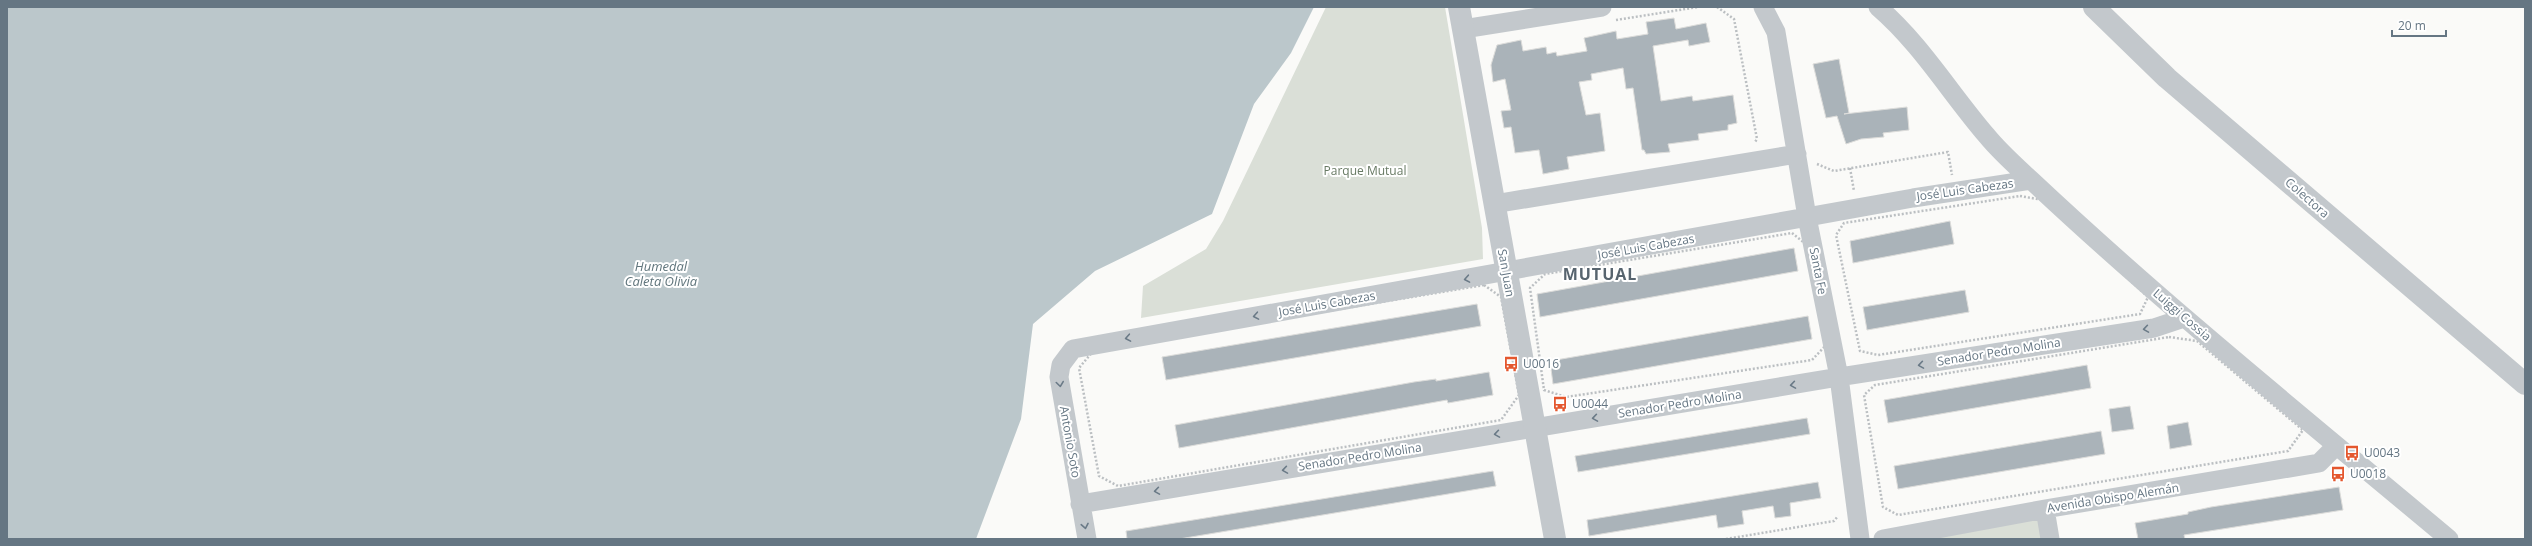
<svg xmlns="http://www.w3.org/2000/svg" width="2532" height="546" viewBox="0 0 2532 546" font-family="'Open Sans',sans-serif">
<rect width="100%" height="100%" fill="#fafaf8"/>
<path fill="#dadfd7" d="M1326,7H1445L1482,228L1483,259L1141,318L1143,286L1206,249L1223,221Z
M2045,509L2050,539H1883Z"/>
<path fill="#bbc7cb" d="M7,7H1314L1291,53L1254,104L1212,214L1095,271L1033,324L1021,419L976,539H7Z"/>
<path fill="#aab3b9" stroke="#dcdcda" d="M1674,18L1676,29L1706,23L1710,42L1689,46L1688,40L1653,46L1661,101L1692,96L1693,101L1733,95L1737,123L1728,125V130L1698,134L1699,140L1668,144L1670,152L1646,154L1644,150H1642L1633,88L1626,89L1623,68L1591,74L1592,80L1579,82L1586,115L1600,113L1605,151L1567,157L1569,169L1543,174L1539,150L1515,153L1511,127L1504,128L1501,111L1511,110L1505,79L1493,82L1491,65L1497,45L1521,40L1523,51L1546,47L1547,54L1556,52L1557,56L1587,51L1584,38L1616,31L1617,39L1648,34L1646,22Z
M1839,59L1849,113L1844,114L1907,107L1909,130L1883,133L1884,137L1861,139L1846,144L1837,116L1826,118L1813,64Z
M1950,221L1954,244L1853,263L1850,241Z
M1794,248L1798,271L1540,317L1537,294Z
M1965,290L1969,312L1867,330L1863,307Z
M1477,304L1481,326L1166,380L1162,357Z
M1808,316L1812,339L1553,384L1550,361Z
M2087,365L2091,388L1888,423L1884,400Z
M1489,372L1493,395L1448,403L1447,400L1179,448L1175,425L1414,382L1436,379V381Z
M2130,406L2134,429L2112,432L2109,409Z
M1807,418L1810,434L1578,472L1575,456Z
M2188,422L2192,445L2170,449L2167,426Z
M2101,431L2105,454L1898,489L1894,466Z
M1493,471L1496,486L1179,539H1127L1126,531Z
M1818,482L1821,498L1790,503L1791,516L1775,518L1773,506L1742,511L1744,524L1718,528L1716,515L1589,536L1587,520Z
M2339,487L2343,510L2184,535L2185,539H2138L2135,523L2188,514V512L2211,507Z"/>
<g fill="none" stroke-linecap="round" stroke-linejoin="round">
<path stroke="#bbbfc2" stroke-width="2.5" stroke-dasharray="2 2" stroke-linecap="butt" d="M1717,7L1734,19L1757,139L1755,142
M1616,20L1698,7
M1817,164L1834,171L1948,152L1952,175
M1850,168L1854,191
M2020,196L2043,200L2148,297L2140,314L1878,355L1860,351L1836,235L1844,223Z
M1792,233L1807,245L1827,344L1812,360L1566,397L1544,390L1530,288L1545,274Z
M1484,285L1501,297L1519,395L1501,420L1118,486L1099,476L1079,368L1094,350Z
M2169,337L2197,341L2303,430L2288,451L1898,515L1883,507L1864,395L1875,385Z
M1726,539L1834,521L1838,516"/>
<path stroke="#c3c8cc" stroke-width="19" d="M1763,7L1776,32L1807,217L1839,377L1860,539
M1878,7C1921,44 1950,93 1987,136C2000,152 2016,166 2031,180C2165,306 2308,421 2449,539
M1463,29L1602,7
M1494,204L1797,154
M1080,504L1839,377L2154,328L2184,318
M2045,509L2050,539
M1087,539L1059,377L1061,365L1073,349L1913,198L2031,180
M1883,539L2045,509L2319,463L2336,446"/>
<path stroke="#c3c8cc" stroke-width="22" d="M1459,7L1555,539
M2094,7L2167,78L2525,384"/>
</g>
<defs><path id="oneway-chevron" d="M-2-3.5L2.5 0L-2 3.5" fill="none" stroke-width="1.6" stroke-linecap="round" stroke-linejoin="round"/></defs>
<g stroke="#6a7a87">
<use href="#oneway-chevron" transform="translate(1467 279) rotate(170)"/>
<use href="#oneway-chevron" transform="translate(1256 316) rotate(170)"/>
<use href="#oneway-chevron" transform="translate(2146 329) rotate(171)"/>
<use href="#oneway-chevron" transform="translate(1128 338) rotate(170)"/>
<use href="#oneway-chevron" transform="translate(1921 365) rotate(171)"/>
<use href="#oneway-chevron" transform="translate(1060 384) rotate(82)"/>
<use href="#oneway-chevron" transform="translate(1793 385) rotate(171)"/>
<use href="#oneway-chevron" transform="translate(1595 418) rotate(171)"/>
<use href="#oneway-chevron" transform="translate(1497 434) rotate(171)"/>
<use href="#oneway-chevron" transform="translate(1285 470) rotate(171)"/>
<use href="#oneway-chevron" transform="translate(1157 491) rotate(171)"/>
<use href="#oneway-chevron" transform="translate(1085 526) rotate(79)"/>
</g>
<defs>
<g id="bus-bare" transform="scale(1.2)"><path d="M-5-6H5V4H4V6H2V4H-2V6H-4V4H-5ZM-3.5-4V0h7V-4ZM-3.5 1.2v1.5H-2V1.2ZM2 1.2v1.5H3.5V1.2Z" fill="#e4572e" stroke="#fff" stroke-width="2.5" paint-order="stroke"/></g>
</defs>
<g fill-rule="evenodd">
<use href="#bus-bare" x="1511" y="364"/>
<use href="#bus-bare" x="1560" y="404"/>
<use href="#bus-bare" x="2352" y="453"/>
<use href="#bus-bare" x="2338" y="474"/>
</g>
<g text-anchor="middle" stroke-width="4" stroke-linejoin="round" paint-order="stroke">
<g font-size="12" fill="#687a64" stroke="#fff">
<text x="1365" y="175">Parque Mutual</text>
</g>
<g font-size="12" fill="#657683" stroke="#fff">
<text transform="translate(1965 190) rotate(-8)" y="4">José Luis Cabezas</text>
<text transform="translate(2307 198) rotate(41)" y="4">Colectora</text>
<text transform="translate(1646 247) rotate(-10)" y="4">José Luis Cabezas</text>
<text transform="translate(1818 271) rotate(79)" y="4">Santa Fe</text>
<text transform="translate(1506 273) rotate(80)" y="4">San Juan</text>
<text transform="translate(1327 304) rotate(-10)" y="4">José Luis Cabezas</text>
<text transform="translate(2182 315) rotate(41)" y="4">Luiggi Cossia</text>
<text transform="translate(1999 352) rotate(-9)" y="4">Senador Pedro Molina</text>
<text transform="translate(1680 404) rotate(-9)" y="4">Senador Pedro Molina</text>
<text transform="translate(1070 442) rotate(80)" y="4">Antonio Soto</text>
<text transform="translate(1360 457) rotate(-9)" y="4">Senador Pedro Molina</text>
<text transform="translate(2113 498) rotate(-9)" y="4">Avenida Obispo Alemán</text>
</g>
<g font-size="12" fill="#657683" stroke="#fff" text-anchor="start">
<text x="1523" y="368">U0016</text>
<text x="1572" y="408">U0044</text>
<text x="2364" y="457">U0043</text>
<text x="2350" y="478">U0018</text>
</g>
<g font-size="13" font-style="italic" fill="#60757c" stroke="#fff">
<text x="661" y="271">Humedal<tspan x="661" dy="15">Caleta Olivia</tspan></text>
</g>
<g font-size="16" font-weight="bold" letter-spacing="1" fill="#57646e" stroke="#fff">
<text x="1600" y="280">MUTUAL</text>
</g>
</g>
<rect width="2532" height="546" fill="none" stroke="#657683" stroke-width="16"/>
<path d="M2392 30v6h54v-6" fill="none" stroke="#657683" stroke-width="2"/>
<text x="2398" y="30" font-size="12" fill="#657683" stroke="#ffffff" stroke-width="3" paint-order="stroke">20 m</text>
</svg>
